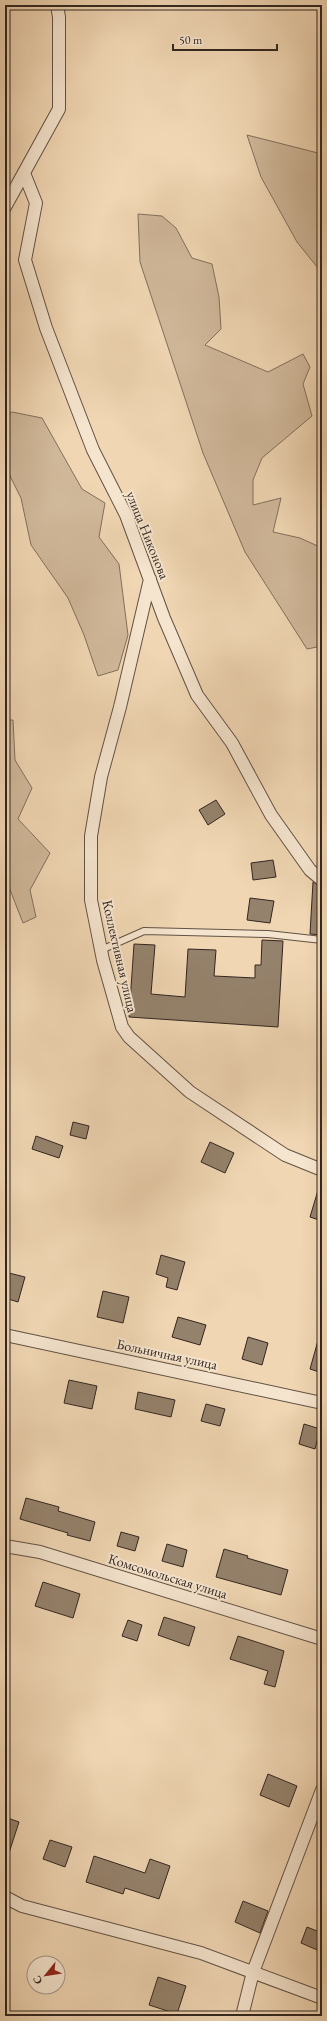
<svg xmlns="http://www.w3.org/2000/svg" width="327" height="2021" viewBox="0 0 327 2021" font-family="'EB Garamond',serif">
<rect width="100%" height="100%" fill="#f0d6b3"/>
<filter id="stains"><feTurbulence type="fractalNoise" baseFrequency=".005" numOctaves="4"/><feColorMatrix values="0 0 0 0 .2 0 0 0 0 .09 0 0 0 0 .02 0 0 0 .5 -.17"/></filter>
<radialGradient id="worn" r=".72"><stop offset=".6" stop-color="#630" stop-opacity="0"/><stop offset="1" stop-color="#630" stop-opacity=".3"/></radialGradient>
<path fill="#d0b89a" stroke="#826f5d" d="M247,135L322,154V273L297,242L261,177Z
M138,214L162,216L176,228L192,258L212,264L219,297L221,329L205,345L268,372L303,354L310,367L303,384L312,416L262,458L253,480V505L281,498L273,532L300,538L322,548V646L307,649L245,552L203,453L140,262Z
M12,412L42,418L82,489L105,503L99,537L119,564L128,635L118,670L98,676L84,635L68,598L31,545L21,498L5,466V416Z
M5,720H13L15,760L32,788L18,819L50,853L30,890L36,917L23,923L7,882L5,881Z"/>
<path fill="#95826c" stroke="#332620" d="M216,800L225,814L208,825L199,810Z
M273,860L276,877L253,880L251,863Z
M313,882L322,887V935L310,934Z
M250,898L274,901L270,923L247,920Z
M262,940L283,941L278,1027L129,1017L134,944L155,945L151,994L185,997L188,949L216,950L214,976L255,978V965H261Z
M73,1122L89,1126L86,1139L70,1135Z
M36,1136L63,1146L59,1158L32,1149Z
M210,1142L234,1153L225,1173L201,1162Z
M319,1187L322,1188V1221L310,1217Z
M161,1255L185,1262L177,1290L166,1287L168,1278L156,1274Z
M5,1272L25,1277L18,1302L5,1298Z
M103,1291L129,1297L123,1323L97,1317Z
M178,1317L206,1325L200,1345L172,1337Z
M248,1337L268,1343L262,1365L242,1359Z
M319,1337L322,1338V1373L310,1369Z
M69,1380L97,1386L92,1409L64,1403Z
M138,1392L175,1400L171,1417L135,1409Z
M206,1404L225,1409L220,1426L201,1421Z
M304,1424L320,1429L315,1449L299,1444Z
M26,1498L59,1507L58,1511L95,1522L90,1541L67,1535L68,1533L20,1519Z
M121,1532L139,1537L135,1551L117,1546Z
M167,1544L187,1550L183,1567L162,1561Z
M224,1549L248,1556L247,1558L288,1570L281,1595L216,1577Z
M43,1582L80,1594L73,1618L35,1606Z
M164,1617L195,1627L189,1646L158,1635Z
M128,1620L142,1625L137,1641L122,1636Z
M238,1636L284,1651L275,1687L264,1684L268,1671L230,1659Z
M268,1774L297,1786L289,1807L260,1795Z
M5,1817L19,1822L7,1859H5Z
M50,1840L72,1847L65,1867L43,1859Z
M94,1856L145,1873L150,1859L170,1866L159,1899L125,1888L123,1894L86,1882Z
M243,1901L268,1911L260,1933L235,1922Z
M307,1927L322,1933V1952L301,1943Z
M158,1977L186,1986L177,2014L149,2005Z"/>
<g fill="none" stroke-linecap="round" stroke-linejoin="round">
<g stroke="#625245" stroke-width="8">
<path id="service" d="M101,950L144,931L268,934L322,940"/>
</g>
<g stroke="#625245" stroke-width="14">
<path id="minor" d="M24,173L36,203L25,260L46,328L93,450L126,515L164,618L197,695L232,743L271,815L310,870L322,880
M5,207L59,109V17L57,5
M150,579L120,707L101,777L91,836V900L103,960L122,1027L129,1037L190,1092L285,1155L322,1170
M5,1335L322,1403
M5,1546L40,1552L322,1639
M5,1897L22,1906L201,1953L322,1998
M242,2016L253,1972L322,1790"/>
</g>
<use href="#service" stroke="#f5e4ce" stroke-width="6"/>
<use href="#minor" stroke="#f5e4ce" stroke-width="12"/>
</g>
<g text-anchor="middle" stroke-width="4" stroke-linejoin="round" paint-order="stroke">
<g font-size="14" fill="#332620" stroke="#f5e4ce">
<text transform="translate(148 535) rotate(68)" y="5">улица Никонова</text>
<text transform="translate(120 956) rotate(77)" y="5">Коллективная улица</text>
<text transform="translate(167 1354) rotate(12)" y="5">Больничная улица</text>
<text transform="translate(168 1576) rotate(17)" y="5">Комсомольская улица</text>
</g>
</g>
<rect width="327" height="2021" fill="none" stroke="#f0d6b3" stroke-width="20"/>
<rect x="6" y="6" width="315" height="2009" fill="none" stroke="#332620" stroke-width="2"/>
<rect x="10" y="10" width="307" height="2001" fill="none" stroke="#332620"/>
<g transform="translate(46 1975) rotate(240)"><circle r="19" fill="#f5e4ce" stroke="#a79888"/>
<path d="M0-3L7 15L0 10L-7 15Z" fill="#8f2418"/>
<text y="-6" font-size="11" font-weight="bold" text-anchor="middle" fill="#332620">С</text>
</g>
<path d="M173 44v6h104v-6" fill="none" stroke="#332620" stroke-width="2"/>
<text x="179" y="44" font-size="12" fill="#332620" stroke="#f5e4ce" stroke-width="3" paint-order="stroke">50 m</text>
<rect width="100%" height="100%" filter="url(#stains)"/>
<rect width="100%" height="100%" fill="url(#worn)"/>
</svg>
